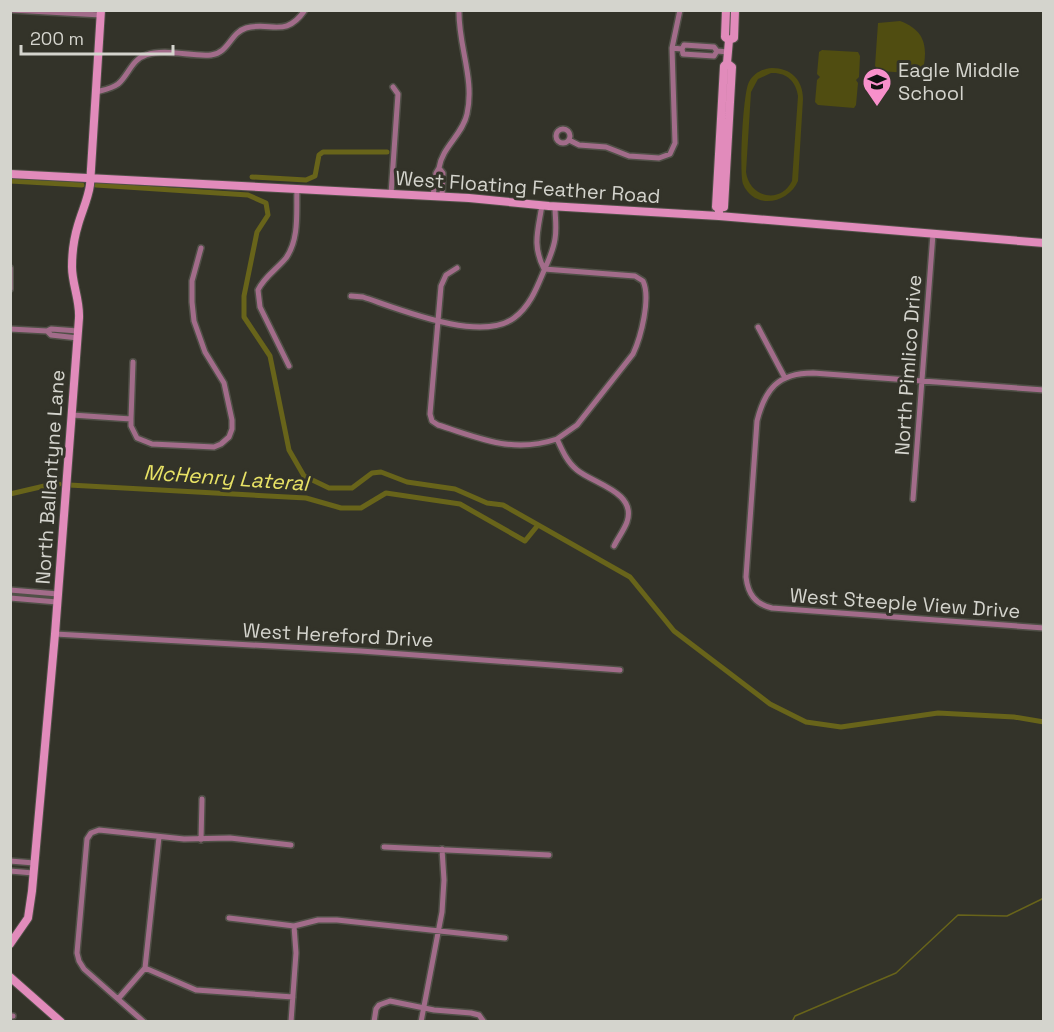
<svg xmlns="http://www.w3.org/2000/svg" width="1054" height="1032" viewBox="0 0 1054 1032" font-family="'Space Grotesk',sans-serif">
<rect width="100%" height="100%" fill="#333329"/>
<path fill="#504d11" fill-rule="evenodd" d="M900,21C927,31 928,49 922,74L880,71L875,66L878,23Z
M822,50L858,52L860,56L859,77L856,80L858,83L856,105L854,108L818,105L815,102L817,80L820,77L817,74L819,52Z
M772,68C791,68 803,80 803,99L798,181C788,204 754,210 743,184C739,173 743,92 749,82C754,73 762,69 772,68ZM771,73C786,72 796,81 798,96L792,181C780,205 749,197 746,172L751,92L758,79Z"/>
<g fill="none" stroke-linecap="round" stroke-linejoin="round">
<path stroke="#68641a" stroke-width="1.5" d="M792,1022L795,1016L896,973L958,915L1007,916L1044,898"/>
<path stroke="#68641a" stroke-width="5" d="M252,177L306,180L315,176L319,155L323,152H387
M10,181L82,185
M96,185L248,195L266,203L268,215L257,232L244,296V317L270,356L289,450L304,476L329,488H352L372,473L381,472L407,482L455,489L487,503L503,505L630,577L674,631L770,704L806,722L841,727L938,713L1014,717L1044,722
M69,485L306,498L341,508H361L386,493L460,504L525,541L538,525
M10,494L53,484H59"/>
<g stroke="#505047" stroke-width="8">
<path id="street" d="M12,10L101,15
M672,48L682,49L684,45L714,47L717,51L728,52
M682,49L683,54L714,56L717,51
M96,92C103,90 111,89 118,84C128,76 132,59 146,55C166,48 191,57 211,55C229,53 230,33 246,28C271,21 285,39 305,10
M556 136a7 7 0 1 1 14 0a7 7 0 1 1-14 0Z
M569,140L579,145L606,147L629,156L659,158L670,154L675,143L672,48L680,10
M439,168C442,147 463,134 467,114C475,79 458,45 459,10
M391,194L398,94L393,87
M433,196L436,173L439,168L443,173L442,196
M542,205C538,231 532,245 544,269
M10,268V289
M457,268L446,275L441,286L430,414L432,421L438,425C480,438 512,454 557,439C562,450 567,462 577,470C594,484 637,492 627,522C624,530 618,538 614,546
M544,269L635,276L643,281C651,298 641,337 633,354L577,425L557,439
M351,296L363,297C399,309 480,343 514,318C529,307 536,290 543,273C548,261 553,252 555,239C557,228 555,217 555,206
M758,327L785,378
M10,329L47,331
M78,338L51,335L47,331L51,329L78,331
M133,362L131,419V426L137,438L152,444L214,447L221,444L229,437L232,429V420L224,383L205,352L194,321L192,302V281L201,248
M289,366L260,307L258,290C264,277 277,269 286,258C300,238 296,211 297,188
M1044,390L813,373C778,373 765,389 757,421L746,577C748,594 755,604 772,608L1044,628
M72,415L131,419
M913,499L933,234
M10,590L58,594
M10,598L57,602
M55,634L361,651L620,670
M201,840L202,799
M384,847L549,855
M10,861L34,863
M10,871L33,873
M229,918L294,926L318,920H337L505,938
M145,968L196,990L293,997
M118,999L145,968L159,837
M10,1016H13
M144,1022L84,969L79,961L77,953L87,839L91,833L99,830L184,839L230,838L291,845
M291,1022L296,953L294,926
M374,1022L376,1009L379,1005L390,1001L434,1010L471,1013L479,1015L484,1022
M421,1022L442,912L444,880L442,849"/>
</g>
<g stroke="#505047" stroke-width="10">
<path id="secondary" d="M729,40L734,38L735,10
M10,174L469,198L549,206L719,216L1044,243
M719,208L724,207L732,67L727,63
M719,216V208L716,207L724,66L727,63L729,40L725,37L726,10
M10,944L28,918L32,891L55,634L79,318C80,300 72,284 72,267C72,253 74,238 78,225C82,211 88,199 90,185L101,10
M10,977L61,1022"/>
</g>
<use href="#street" stroke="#a26c8a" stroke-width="5"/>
<use href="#secondary" stroke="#e18bbb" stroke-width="8"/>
</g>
<defs>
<g id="school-pin" transform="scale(1.5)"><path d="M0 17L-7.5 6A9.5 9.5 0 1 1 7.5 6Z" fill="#f890cb" stroke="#333329"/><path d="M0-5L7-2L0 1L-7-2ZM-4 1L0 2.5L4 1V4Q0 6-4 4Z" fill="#111"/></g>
</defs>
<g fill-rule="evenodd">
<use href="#school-pin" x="877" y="82"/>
</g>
<g text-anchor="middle" stroke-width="6" stroke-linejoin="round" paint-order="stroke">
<g font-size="20" fill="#d4d4cd" stroke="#333329" text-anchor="start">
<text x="898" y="77">Eagle Middle<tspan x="898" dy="23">School</tspan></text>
</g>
<g font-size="20" fill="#d4d4cd" stroke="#333329">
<text transform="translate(528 187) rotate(4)" y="7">West Floating Feather Road</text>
<text transform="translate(908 365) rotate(-86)" y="7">North Pimlico Drive</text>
<text transform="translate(50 477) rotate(-86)" y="7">North Ballantyne Lane</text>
<text transform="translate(905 603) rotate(4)" y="7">West Steeple View Drive</text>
<text transform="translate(338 635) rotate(3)" y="7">West Hereford Drive</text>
</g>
<g font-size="21" font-style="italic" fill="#e8e265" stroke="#333329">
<text transform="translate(226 478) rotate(4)" y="7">McHenry Lateral</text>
</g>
</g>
<rect width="1054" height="1032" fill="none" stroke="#d4d4cd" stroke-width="24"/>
<path d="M21 45v9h152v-9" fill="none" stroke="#d4d4cd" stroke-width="3"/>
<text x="30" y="45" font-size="18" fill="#d4d4cd" stroke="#333329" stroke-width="4.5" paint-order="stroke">200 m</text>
</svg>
